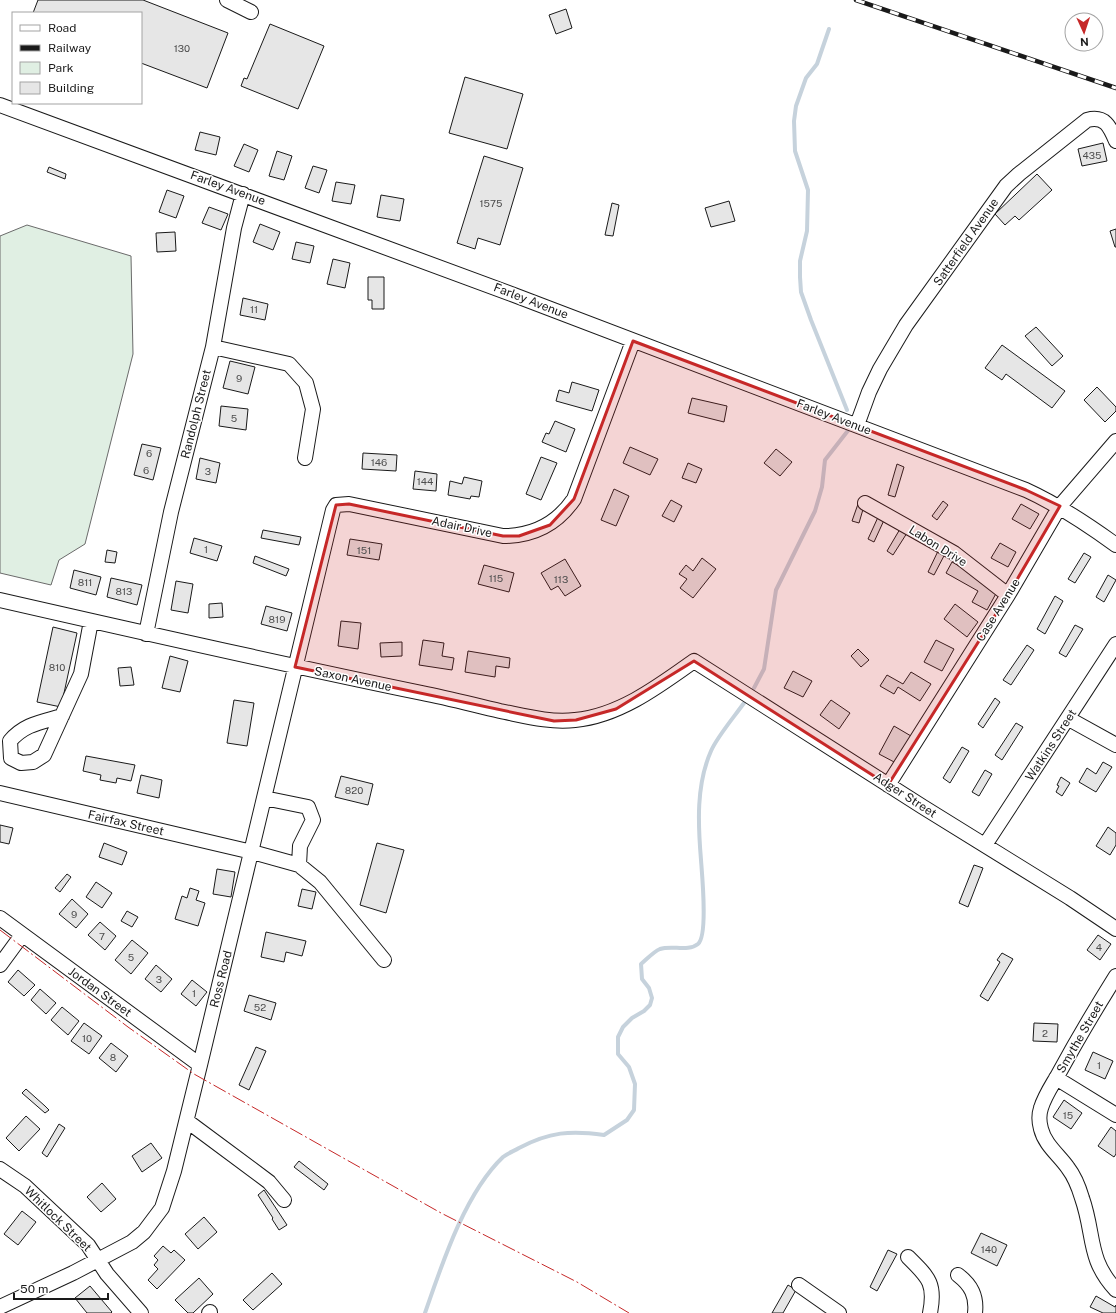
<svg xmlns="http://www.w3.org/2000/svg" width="1116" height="1313" viewBox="0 0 1116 1313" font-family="'Public Sans',sans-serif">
<rect width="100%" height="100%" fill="#fff"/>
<path fill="#e0efe3" stroke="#6a6a6a" d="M27,225L131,256L133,354L85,544L59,560L51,585L0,573V236Z"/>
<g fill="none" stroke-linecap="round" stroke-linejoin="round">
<path stroke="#c6d2dc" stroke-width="4" d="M829,29L817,64L806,78L796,106L794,121L795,151L808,190L807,231L800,261V277L801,292L811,320L847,410
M754,688L764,669L776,590L815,511L822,487L825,460L850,428
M425,1313C442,1264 465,1193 503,1157C508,1153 514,1151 519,1148C549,1132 571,1130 604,1135L627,1120L634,1110L635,1084L629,1067L618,1054V1037L623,1027L632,1018L644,1011L650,1005L652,998L649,988L642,979L641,964C646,960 653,952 660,949C672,945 688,952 698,944C708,936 702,874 701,860C698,824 696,785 711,751C717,737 734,717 744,703"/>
</g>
<path fill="#e6e6e6" stroke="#1a1a1a" d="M38,0H143L228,33L207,88L141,63V13H33Z
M566,9L572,28L556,34L549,15Z
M270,24L324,46L298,109L241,86L244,78L247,79Z
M465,77L523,94L507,149L449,133Z
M200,132L220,137L216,155L195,150Z
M1103,143L1107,161L1082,166L1078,149Z
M244,144L258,150L249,172L234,166Z
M277,151L292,156L284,180L269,176Z
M484,156L523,168L500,245L478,238L475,249L457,243Z
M313,166L327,170L319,193L305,188Z
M49,167L66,174L65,179L47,172Z
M1037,174L1052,190L1019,220L1015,216L1005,225L995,214Z
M336,182L355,185L351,204L332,201Z
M167,190L184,196L176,218L159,212Z
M381,195L404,199L400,221L377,217Z
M729,201L735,221L711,227L705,208Z
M612,203L619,205L613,236L605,235Z
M209,207L228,214L221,230L202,223Z
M260,224L280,232L273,250L253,242Z
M1116,229V247H1115L1110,231Z
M175,232L176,251L157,252L156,233Z
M296,242L314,246L310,263L292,259Z
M333,259L350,263L345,288L327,284Z
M368,277H384V309H372V300H368Z
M243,298L268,304L265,320L240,315Z
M1036,327L1063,356L1052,366L1025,336Z
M1002,345L1065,391L1052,408L1006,374L1002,380L985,368Z
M230,361L255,367L248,394L223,388Z
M572,382L599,390L592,411L556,401L559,390L569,393Z
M1097,387L1116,407V411L1105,422L1084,400Z
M692,398L727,406L724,422L688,413Z
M221,406L248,409L246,430L219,426Z
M555,421L575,429L566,452L542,442L546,433L549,434Z
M142,444L161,448L153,480L134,475Z
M630,447L658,459L650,475L623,463Z
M776,449L792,462L780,476L764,463Z
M363,453L397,455L396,471L362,469Z
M541,457L557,463L541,500L526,494Z
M200,458L220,463L216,483L196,479Z
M688,463L702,469L696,483L682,478Z
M897,464L904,467L895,497L888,495Z
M415,471L437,474L436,491L413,489Z
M464,477L482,481L479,497L471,496L470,499L448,495L450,481L462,484Z
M614,489L629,496L616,526L601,520Z
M671,500L682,506L674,522L662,516Z
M943,501L948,505L937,520L932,516Z
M858,504L864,506L859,523L852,521Z
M1021,504L1039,514L1030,529L1012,519Z
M879,515L885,518L874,542L868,539Z
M900,529L907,533L893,555L887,551Z
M263,530L301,537L299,545L261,538Z
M194,538L222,546L217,561L190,553Z
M350,539L382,544L379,560L347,555Z
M1000,543L1016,552L1008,567L991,558Z
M939,549L946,552L934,575L928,572Z
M107,550L117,552L115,563L105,562Z
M1084,553L1091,557L1075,583L1068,579Z
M255,556L289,569L286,576L253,563Z
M702,558L716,569L693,598L680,588L687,579L679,574L686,565L693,571Z
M565,559L581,586L565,596L558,586L551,590L541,573Z
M952,562L999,588L987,610L972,602L978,591L946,573Z
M484,565L514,573L509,592L478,584Z
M74,570L101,577L96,595L70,588Z
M1108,575L1116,580L1104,602L1096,597Z
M111,578L142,585L137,605L107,597Z
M176,581L193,584L188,613L171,610Z
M1055,596L1063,601L1045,634L1037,629Z
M222,603L223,617L209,618V604Z
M955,604L978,622L967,637L944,619Z
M266,606L292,613L287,631L261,624Z
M341,621L361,623L358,649L338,646Z
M1075,625L1083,629L1066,657L1059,653Z
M53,627L77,633L61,707L37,702Z
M423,640L444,643L442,656L454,658L452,670L419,665Z
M936,640L954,649L942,671L924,662Z
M402,642V656L381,657L380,643Z
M1027,645L1034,650L1011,685L1003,680Z
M858,649L869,660L861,667L851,656Z
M468,651L510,658L509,668L496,666L495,677L465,672Z
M170,656L188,661L180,692L162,688Z
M131,667L134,685L120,686L118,668Z
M793,671L812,681L803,697L784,688Z
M911,672L931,684L920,701L898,687L894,694L880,686L887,675L903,684Z
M995,698L1000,702L983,728L978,724Z
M234,700L254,703L247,746L227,743Z
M831,700L850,713L839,729L820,715Z
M1016,723L1023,727L1002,760L995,755Z
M894,726L911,736L896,763L879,754Z
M962,747L969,751L950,783L943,778Z
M86,756L135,765L131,781L117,778L116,783L100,780L101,775L83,771Z
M1103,762L1112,767L1096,792L1079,782L1087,768L1096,774Z
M985,770L992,774L979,796L972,792Z
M141,775L162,780L159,798L137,793Z
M341,776L373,784L368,805L335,797Z
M1061,777L1070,783L1062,796L1056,792L1059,786L1057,785Z
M0,825L13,828L9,844L0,842Z
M1108,827L1116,833V845L1110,855L1096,846Z
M104,843L127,852L122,865L99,857Z
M377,843L404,850L386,913L360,905Z
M974,865L983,868L968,907L959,903Z
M217,869L235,872L231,897L213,894Z
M67,874L71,877L60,892L55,888Z
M96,882L112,893L102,908L86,897Z
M190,888L199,891L196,900L205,903L198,926L175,919L182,896L187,898Z
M302,889L316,892L312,909L298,906Z
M72,899L88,914L76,928L59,914Z
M127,911L138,917L132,927L121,921Z
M100,922L116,936L105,950L88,935Z
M266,932L306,941L302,956L286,952L284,962L261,957Z
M1098,935L1111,944L1100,960L1087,950Z
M132,940L148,953L131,974L115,960Z
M1002,953L1013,959L988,1001L980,996L1000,962L997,960Z
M156,965L172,979L161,992L145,979Z
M18,970L35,985L24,996L8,982Z
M192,980L207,992L196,1006L181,994Z
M40,989L56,1003L46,1014L31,1000Z
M249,995L276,1003L271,1020L244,1011Z
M62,1007L79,1021L68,1035L51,1020Z
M84,1023L102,1036L89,1054L71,1041Z
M1034,1023L1058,1024L1057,1042L1033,1041Z
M111,1043L128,1056L116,1072L99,1058Z
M256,1047L266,1051L249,1090L239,1085Z
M1093,1052L1113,1061L1105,1079L1085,1070Z
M26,1089L45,1106L49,1110L45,1113L22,1093Z
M1064,1100L1082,1113L1071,1129L1053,1117Z
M26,1116L40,1129L19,1151L6,1138Z
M59,1124L65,1128L47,1157L42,1153Z
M1111,1127L1116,1131V1154L1114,1157L1098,1146Z
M151,1143L162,1158L142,1172L132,1156Z
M299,1161L328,1184L324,1190L294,1167Z
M102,1183L116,1199L101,1212L87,1197Z
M264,1190L287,1225L279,1230L272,1219L273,1218L258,1195Z
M22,1211L36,1222L18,1245L4,1234Z
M204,1217L217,1232L198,1249L185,1234Z
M981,1233L1007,1245L997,1266L971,1253Z
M163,1246L171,1253L174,1250L185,1260L157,1289L148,1280L158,1269L154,1265L158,1260L154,1256Z
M888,1250L897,1254L877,1291L870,1287Z
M272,1273L282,1284L253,1310L243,1300Z
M199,1278L213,1294L193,1313H188L175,1300Z
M788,1285L796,1290L783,1313H772Z
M90,1286L112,1312L111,1313H87L75,1298Z
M1096,1296L1115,1307L1116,1305V1313H1103L1090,1307Z"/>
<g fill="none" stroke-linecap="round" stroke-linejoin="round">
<g stroke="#1a1a1a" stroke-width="16">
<path id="minor" d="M227,0L251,12
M0,105L514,295L1026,490C1059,505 1087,524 1116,545
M213,347L289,364L306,383L313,409L305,458
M857,425L869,392L880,369L906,325L1006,186L1019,174L1087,120C1105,115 1110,127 1116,141
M865,503L954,553L1008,595
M0,600C140,632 281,664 422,693C448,698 474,705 500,711C525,716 550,723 575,720C619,716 659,686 694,661L923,807L1070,898L1116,929
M146,634L171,512L213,347L234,228L243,194
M62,716C42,722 24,724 10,741L11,758L21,763L33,762L44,755L81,674L91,621
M1069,719L1116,745
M888,785L1008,595L1060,506L1116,441
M0,793L252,852L299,865
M264,798L308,807L313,820L300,846L299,865L320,882L384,960
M985,845L1116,644
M0,918L200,1065
M0,965L22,935
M1116,976C1096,1008 1077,1040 1059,1073C1053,1084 1045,1095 1041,1108C1039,1114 1039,1122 1041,1129C1045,1145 1059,1155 1068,1168C1075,1177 1079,1188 1082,1198C1095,1235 1087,1259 1116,1290
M1056,1078L1116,1115
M187,1121L269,1182L284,1200
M0,1169L25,1186L88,1245L107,1274L141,1313
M908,1257C928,1277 936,1283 930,1313
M958,1275C971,1285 977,1296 975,1313
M799,1285L839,1313
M0,1307L73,1273L132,1242L144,1232L162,1208L174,1171L200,1065L333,510L336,505L349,504L503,536C534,536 557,524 574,499L633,341
M209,1313L210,1312"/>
</g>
<use href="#minor" stroke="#fff" stroke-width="14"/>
<g stroke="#1a1a1a" stroke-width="4.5">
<path id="rail" d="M856,0L1116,88"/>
</g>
<use href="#rail" stroke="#fff" stroke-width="3" stroke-dasharray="9" stroke-linecap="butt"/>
<path stroke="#c62828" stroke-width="1" stroke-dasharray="14 3 2 3" stroke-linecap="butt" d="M0,930L128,1027L194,1074L441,1213L577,1282L629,1313"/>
</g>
<path fill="#c62828" fill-opacity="0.2" stroke="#c62828" stroke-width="3" stroke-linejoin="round" d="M633,341L1026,490L1060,506L1008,595L888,785L694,661L616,709L576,720L554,721L295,667L336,505L349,504L503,536H519L550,525L574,499Z"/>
<g text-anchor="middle" stroke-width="3" stroke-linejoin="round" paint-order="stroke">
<g font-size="10" fill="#4d4d4d">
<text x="182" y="52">130</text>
<text x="1092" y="159">435</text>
<text x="491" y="207">1575</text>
<text x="254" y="313">11</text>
<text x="239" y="382">9</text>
<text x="234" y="422">5</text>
<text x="149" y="457">6</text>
<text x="379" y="466">146</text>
<text x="146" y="474">6</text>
<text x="208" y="475">3</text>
<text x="425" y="485">144</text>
<text x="206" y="553">1</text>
<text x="364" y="554">151</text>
<text x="496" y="582">115</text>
<text x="561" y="583">113</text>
<text x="85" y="586">811</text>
<text x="124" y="595">813</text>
<text x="277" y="623">819</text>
<text x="57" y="671">810</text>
<text x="354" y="794">820</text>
<text x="74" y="918">9</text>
<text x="102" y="940">7</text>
<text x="1099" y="951">4</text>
<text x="131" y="961">5</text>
<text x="159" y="983">3</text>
<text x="194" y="997">1</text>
<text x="260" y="1011">52</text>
<text x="1045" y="1037">2</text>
<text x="87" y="1042">10</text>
<text x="113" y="1061">8</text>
<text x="1099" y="1069">1</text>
<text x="1068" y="1119">15</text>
<text x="989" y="1253">140</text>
</g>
<g font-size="12" fill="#1a1a1a" stroke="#fff">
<text transform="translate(228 188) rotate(20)" y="4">Farley Avenue</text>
<text transform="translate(966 242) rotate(-55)" y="4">Satterfield Avenue</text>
<text transform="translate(531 301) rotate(21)" y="4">Farley Avenue</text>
<text transform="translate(196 414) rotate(-76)" y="4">Randolph Street</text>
<text transform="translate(834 417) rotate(21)" y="4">Farley Avenue</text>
<text transform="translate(462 527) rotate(12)" y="4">Adair Drive</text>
<text transform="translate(938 546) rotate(32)" y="4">Labon Drive</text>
<text transform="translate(998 610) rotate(-58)" y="4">Case Avenue</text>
<text transform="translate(353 679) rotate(12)" y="4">Saxon Avenue</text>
<text transform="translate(1051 745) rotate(-57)" y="4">Watkins Street</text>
<text transform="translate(905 795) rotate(33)" y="4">Adger Street</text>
<text transform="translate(126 823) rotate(13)" y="4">Fairfax Street</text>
<text transform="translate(221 979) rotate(-76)" y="4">Ross Road</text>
<text transform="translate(100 992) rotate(36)" y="4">Jordan Street</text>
<text transform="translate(1080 1037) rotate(-60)" y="4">Smythe Street</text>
<text transform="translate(58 1219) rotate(44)" y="4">Whitlock Street</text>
</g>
</g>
<rect x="12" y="12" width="130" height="92" fill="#ffffff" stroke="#a3a3a3"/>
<rect x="20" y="25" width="20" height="6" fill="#ffffff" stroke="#a3a3a3"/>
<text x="48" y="32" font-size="12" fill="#1a1a1a">Road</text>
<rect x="20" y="45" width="20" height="6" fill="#1a1a1a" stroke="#a3a3a3"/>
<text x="48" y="52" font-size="12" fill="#1a1a1a">Railway</text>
<rect x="20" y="62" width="20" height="12" fill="#e0efe3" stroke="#a3a3a3"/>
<text x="48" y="72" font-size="12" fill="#1a1a1a">Park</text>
<rect x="20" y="82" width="20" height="12" fill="#e6e6e6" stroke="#a3a3a3"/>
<text x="48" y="92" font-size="12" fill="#1a1a1a">Building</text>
<g transform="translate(1084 32) rotate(177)"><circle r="19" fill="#ffffff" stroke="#a3a3a3"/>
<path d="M0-3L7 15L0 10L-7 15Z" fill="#c62828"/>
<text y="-6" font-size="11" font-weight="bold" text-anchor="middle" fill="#1a1a1a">N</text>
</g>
<path d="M14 1293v6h94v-6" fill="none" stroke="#1a1a1a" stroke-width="2"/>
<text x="20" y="1293" font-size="12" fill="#1a1a1a" stroke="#ffffff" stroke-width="3" paint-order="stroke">50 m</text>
</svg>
